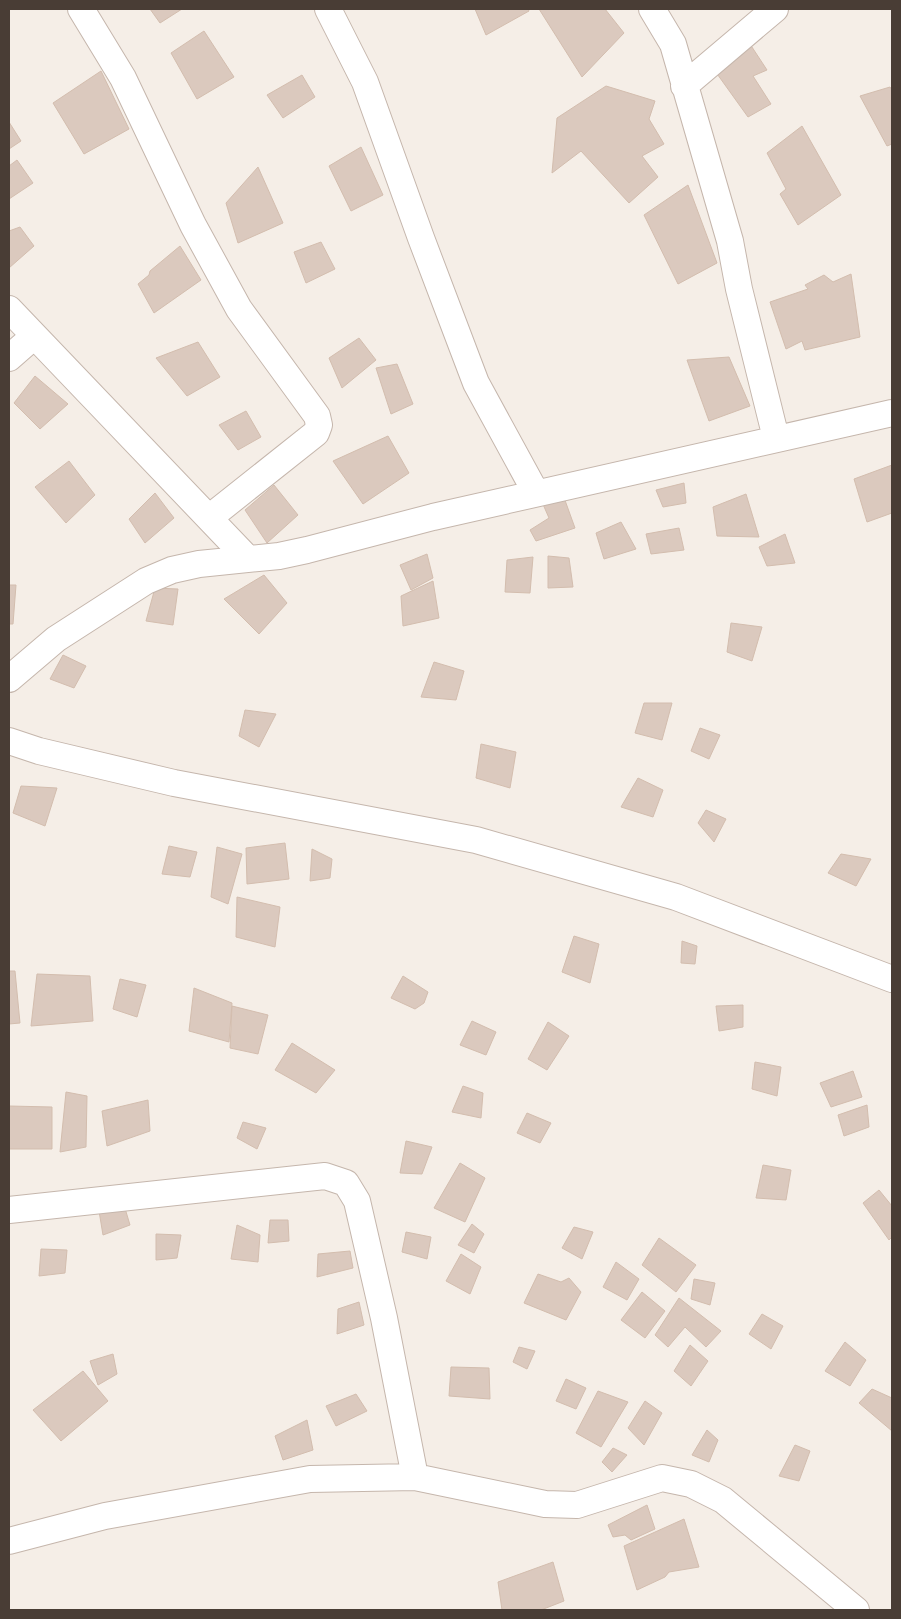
<svg xmlns="http://www.w3.org/2000/svg" width="901" height="1619" viewBox="0 0 901 1619" font-family="Karla,sans-serif">
<rect width="100%" height="100%" fill="#f5eee7"/>
<path fill="#dbc9be" stroke="#d3bdae" d="M150,9H182L160,23Z
M475,9H528L529,11L486,35Z
M539,9H605L624,33L582,77Z
M204,31L234,77L197,99L171,53Z
M748,41L767,70L753,76L771,104L748,117L715,71Z
M101,71L129,129L84,154L53,103Z
M302,75L315,97L283,118L267,95Z
M606,86L655,101L649,119L664,144L642,156L658,177L629,203L581,151L552,173L557,118Z
M890,87L892,90V144L887,146L860,96Z
M9,122L21,141L9,149Z
M802,126L841,195L798,225L780,194L786,189L767,153Z
M361,147L383,195L351,211L329,166Z
M17,160L33,183L9,199V166Z
M258,167L283,223L238,243L226,203Z
M688,185L717,263L678,284L644,215Z
M20,227L34,246L9,268V231Z
M321,242L335,269L306,283L294,252Z
M180,246L201,280L154,313L138,284L149,275L150,271Z
M851,274L860,337L805,350L802,341L786,349L770,302L808,289L805,285L824,275L833,282Z
M359,338L376,360L342,388L329,358Z
M198,342L220,377L187,396L156,358Z
M729,357L750,406L709,421L687,360Z
M397,364L413,404L391,414L376,368Z
M35,376L68,404L40,429L14,403Z
M246,411L261,437L238,450L219,425Z
M388,436L409,473L363,504L333,461Z
M69,461L95,495L66,523L35,487Z
M892,465V513L867,522L854,479Z
M684,483L686,503L663,507L656,490Z
M274,485L298,515L267,543L245,510Z
M562,492L575,528L536,541L530,530L549,518L542,502Z
M155,493L174,518L145,543L129,519Z
M746,494L759,537L717,536L713,507Z
M621,522L636,549L604,559L596,533Z
M679,528L684,550L651,554L646,534Z
M785,534L795,563L767,566L759,547Z
M427,554L433,578L411,590L400,565Z
M548,556L569,558L573,587L548,588Z
M533,557L530,593L505,592L507,560Z
M264,575L287,603L259,634L224,599Z
M433,581L439,618L403,626L401,596Z
M9,585H16L13,624H9Z
M155,588L178,589L173,625L146,621Z
M731,623L762,627L752,661L727,652Z
M63,655L86,666L74,688L50,679Z
M434,662L464,671L456,700L421,697Z
M644,703H672L662,740L635,733Z
M245,710L276,714L259,747L239,736Z
M700,728L720,735L709,759L691,751Z
M481,744L516,752L510,788L476,778Z
M638,778L663,790L653,817L621,807Z
M21,786L57,788L45,826L13,813Z
M706,810L726,819L714,842L698,823Z
M285,843L289,879L247,884L246,848Z
M169,846L197,852L190,877L162,874Z
M217,847L242,854L228,904L211,897Z
M312,849L332,859L330,878L310,881Z
M841,854L871,859L856,886L828,873Z
M237,897L280,907L275,947L236,937Z
M574,936L599,944L590,983L562,972Z
M682,941L697,946L695,964L681,963Z
M9,971H15L20,1023L9,1024Z
M37,974L90,976L93,1021L31,1026Z
M403,976L428,992L424,1003L415,1009L391,998Z
M120,979L146,985L137,1017L113,1009Z
M194,988L232,1003L229,1042L189,1031Z
M743,1005V1027L719,1031L716,1006Z
M232,1006L268,1015L258,1054L230,1048Z
M472,1021L496,1032L486,1055L460,1045Z
M548,1022L569,1036L547,1070L528,1059Z
M292,1043L335,1070L316,1093L275,1070Z
M755,1062L781,1067L777,1096L752,1089Z
M853,1071L862,1097L831,1107L820,1083Z
M463,1086L483,1093L481,1118L452,1112Z
M66,1092L87,1096L86,1147L60,1152Z
M148,1100L150,1131L107,1146L102,1111Z
M867,1105L869,1127L844,1136L838,1115Z
M9,1106L52,1107V1149H9Z
M527,1113L551,1123L540,1143L517,1133Z
M243,1122L266,1128L257,1149L237,1138Z
M406,1141L432,1147L422,1174L400,1173Z
M460,1163L485,1178L465,1222L434,1208Z
M763,1165L791,1170L786,1200L756,1198Z
M879,1190L892,1206V1237L889,1240L863,1203Z
M124,1205L130,1225L103,1235L99,1211Z
M270,1220H288L289,1241L268,1243Z
M472,1224L484,1234L474,1253L458,1245Z
M237,1225L260,1235L258,1262L231,1259Z
M574,1227L593,1232L582,1259L562,1248Z
M406,1232L431,1237L427,1259L402,1252Z
M156,1234L181,1235L177,1258L156,1260Z
M659,1238L696,1265L676,1292L642,1265Z
M41,1249L67,1250L65,1273L39,1276Z
M350,1251L353,1268L317,1277L318,1254Z
M461,1254L481,1267L470,1294L446,1281Z
M616,1262L639,1279L627,1300L603,1287Z
M538,1274L561,1282L569,1278L581,1292L566,1320L524,1303Z
M694,1279L715,1283L710,1305L691,1299Z
M642,1292L665,1311L645,1338L621,1320Z
M679,1298L721,1331L706,1347L685,1327L668,1347L655,1335Z
M359,1302L364,1325L337,1334L338,1309Z
M762,1314L783,1326L771,1349L749,1334Z
M845,1342L866,1360L850,1386L825,1371Z
M690,1345L708,1361L691,1386L674,1371Z
M519,1347L535,1351L527,1369L513,1362Z
M113,1354L117,1374L98,1385L90,1361Z
M451,1367L489,1368L490,1399L449,1396Z
M83,1371L108,1401L61,1441L33,1410Z
M566,1379L586,1388L576,1409L556,1401Z
M872,1389L892,1398V1431L859,1403Z
M598,1391L628,1402L601,1447L576,1433Z
M356,1394L367,1411L336,1426L326,1406Z
M645,1401L662,1413L644,1445L628,1428Z
M307,1420L313,1450L283,1460L275,1436Z
M707,1430L718,1440L709,1462L692,1455Z
M795,1445L810,1451L799,1481L779,1476Z
M613,1448L627,1455L612,1472L602,1462Z
M647,1505L655,1529L631,1540L625,1535L613,1537L608,1525Z
M684,1519L699,1567L669,1572L665,1577L637,1590L624,1546Z
M553,1562L564,1601L541,1610H502L498,1582Z"/>
<g fill="none" stroke-linecap="round" stroke-linejoin="round">
<g stroke="#c5b6ac" stroke-width="28">
<path id="street" d="M81,9L123,78L193,225L239,309L317,416L319,425L316,433L209,518
M328,9L365,82L421,238L476,383L536,493
M652,9L673,44L730,241L739,289L776,438
M684,86L775,9
M9,309L248,559
M9,358L33,337
M9,679L56,639L146,581L172,570L199,564L279,556L307,550L433,517L892,413
M9,741L39,751L174,783L476,840L676,897L892,979
M9,1210L325,1176L346,1183L357,1201L384,1318L415,1477
M9,1541L105,1516L310,1479L415,1477L545,1504L577,1505L662,1478L691,1484L723,1500L856,1610"/>
</g>
<use href="#street" stroke="#fff" stroke-width="26"/>
</g>
<rect width="901" height="1619" fill="none" stroke="#493d35" stroke-width="20"/>
</svg>
